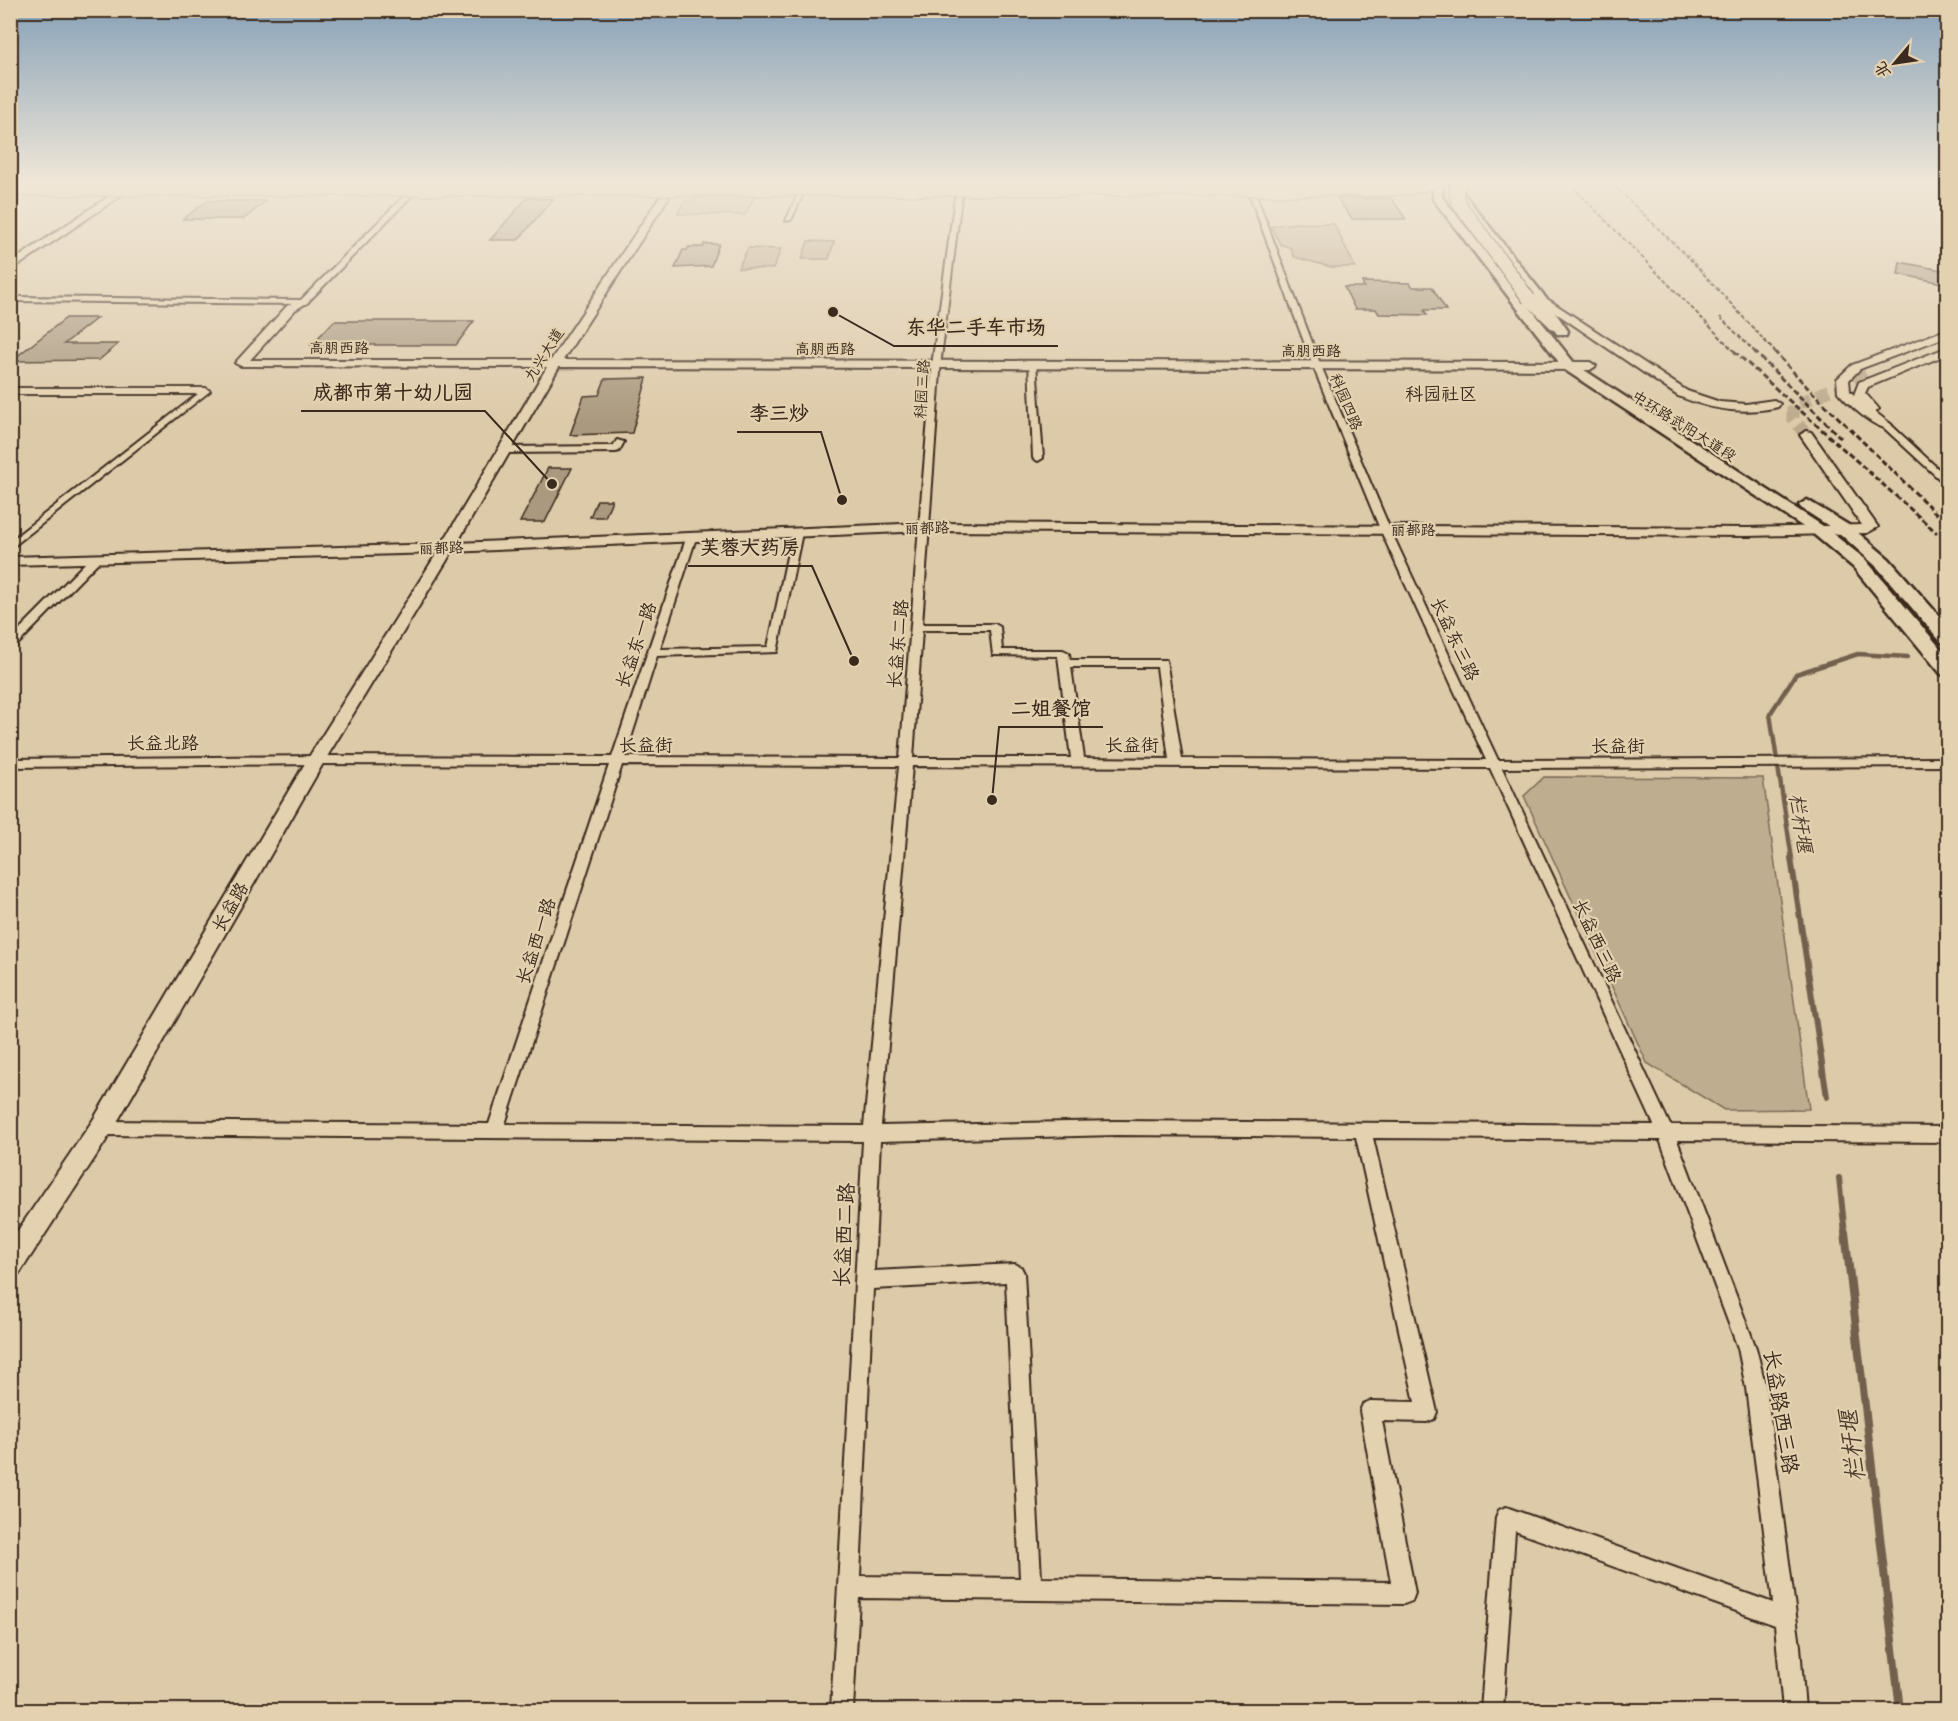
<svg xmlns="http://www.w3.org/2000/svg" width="1958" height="1721" viewBox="0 0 1958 1721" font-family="Sriracha,'LXGW WenKai TC',sans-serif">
<rect width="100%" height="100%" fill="#ddcaa9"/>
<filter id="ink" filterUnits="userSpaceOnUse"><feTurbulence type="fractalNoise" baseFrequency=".0167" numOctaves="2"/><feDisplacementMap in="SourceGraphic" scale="12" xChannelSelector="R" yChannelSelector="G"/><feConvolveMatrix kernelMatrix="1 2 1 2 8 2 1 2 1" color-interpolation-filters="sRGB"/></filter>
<g filter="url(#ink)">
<path fill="#bfad90" stroke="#7d6c57" stroke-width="1.5" d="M709,195H755L745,215L677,214L684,202Z
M1296,223L1334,224L1355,267H1331L1294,257L1291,248L1280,244L1271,226Z
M808,241L834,242L829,259H802Z
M748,248L781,249L773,269L738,268Z
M1544,777L1763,778L1809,1109L1724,1110L1647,1063L1524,796Z"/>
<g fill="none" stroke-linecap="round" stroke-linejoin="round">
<path stroke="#72614d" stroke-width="4.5" d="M1792,859L1770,714L1796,674L1858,654L1908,657"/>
<path stroke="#72614d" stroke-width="6" d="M1791,858L1827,1097
M1839,1178L1845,1234"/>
<path stroke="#72614d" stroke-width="8" d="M1845,1232L1900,1710"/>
</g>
<path fill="#aa997e" stroke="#3b2a1e" stroke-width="1.5" d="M527,198L553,199L518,240H490Z
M1337,198H1391L1406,219H1352Z
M207,201H266L244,219H183Z
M704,244H719L711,266L675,268L683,250H687L689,247H703Z
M1900,262L1947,271V284L1898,274Z
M1362,282L1410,283L1413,287H1432L1446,310H1424L1427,315L1379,314L1376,309H1355L1344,287H1364Z
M66,318H97L64,344H118L99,360L11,361Z
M334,321H474L456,345H311Z
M647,378L632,433L570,435L584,396L599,395L605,379Z
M548,468H572L545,522H520Z
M597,500H612L605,517H590Z"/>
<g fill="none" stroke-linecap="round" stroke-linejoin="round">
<path stroke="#bdaa8d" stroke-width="13" stroke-dasharray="13 7" stroke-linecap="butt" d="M1806,435L1793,418V406L1870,373"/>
<g stroke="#3b2a1e" stroke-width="4">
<path id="street" d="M418,182H425L306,304L10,301V297L301,300Z
M957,182H963L941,358L922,624H995L1000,627L1002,650H1063L1069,653L1070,660H1166L1182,759L1486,760L1380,529L1313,366L1245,182H1251L1321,366L1390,529L1498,760L1948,758V766L1502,768L1670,1125L1948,1127V1142L1677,1140L1756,1348L1766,1388L1800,1646L1805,1710H1783L1775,1625L1515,1531L1503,1710H1481L1496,1517L1499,1510L1506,1507L1773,1603L1746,1388L1738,1348L1660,1140L1373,1138L1437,1412L1434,1419L1427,1422L1382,1421L1415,1593L1412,1601L1404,1604L859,1598L853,1710H831L863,1141L101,1135L95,1133L93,1128L95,1123L101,1121L489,1124L609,765L316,764L10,767V759L316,756L612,757L687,536L691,535L696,538L660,649L768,647L792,533L797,530L802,533L777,652L657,656L625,757L900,758L933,358ZM922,630H990L993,655L1058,656L1071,758H913ZM1071,667H1157L1169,759L1084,758ZM622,765L899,766L864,1126L505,1124ZM912,766L1490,768L1654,1125L1116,1121L881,1126ZM1116,1135L1356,1137L1415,1402L1370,1401L1363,1404L1360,1411L1391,1582L1041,1578L1024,1273L1021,1267L1015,1264L874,1271L880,1141ZM1006,1282L1020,1578L860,1576L873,1289Z
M801,187L806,188L791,220L786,221Z
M1029,362L1036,364L1043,458L1038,461L1033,458Z
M10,388H206L210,391L10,549V541L198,394H10Z
M1883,423H1889L1948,478V487L1883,427Z
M617,440L624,442L619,451L616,452L505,453L500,450L505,447L613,446Z
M95,556L100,559L99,561L14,648L10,649V639L91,557Z"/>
</g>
<g stroke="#3b2a1e" stroke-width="4">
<path id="secondary" d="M130,182H141L10,271V263Z
M610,182L718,183L714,186H676L563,360L1590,362L1596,366L1590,370L559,367L457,543L925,523L1748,528L1862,525L1800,435L1806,431L1811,432L1878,527L1867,533L1748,536L925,531L452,552L325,760L109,1136L19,1274L10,1278V1242L93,1120L307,760L437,553L10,565V557L442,544L547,367L241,366L235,363L287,306L303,299L308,302L295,310L250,360H551L667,186H614Z
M1538,293L1687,391L1720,402L1746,404L1774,400L1780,404L1778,407C1743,415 1711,410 1678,396L1534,298L1533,296Z
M1948,329V336L1860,369L1849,380L1850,391L1854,395L1859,382L1948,347V354L1868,387L1865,393L1879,409L1875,412L1892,425L1890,428C1876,431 1847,403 1838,392L1837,379L1852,365Z"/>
</g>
<g stroke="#3b2a1e" stroke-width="5">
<path id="primary" d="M1433,182H1443L1442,197L1575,364L1823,526L1865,559L1948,657V676L1941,674L1853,567L1811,532L1565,370L1433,199Z
M1450,182H1460V189L1542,293L1568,331L1567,334H1557L1533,298L1451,191Z
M1807,500L1850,526L1889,559L1948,626V643L1941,642L1877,567L1838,532L1801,508L1799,505Z"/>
</g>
<g stroke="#3b2a1e" stroke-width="4">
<path id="highway" d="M1529,295L1534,296L1563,324L1565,327L1563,330H1553L1524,302L1522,299Z"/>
</g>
<use href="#street" fill="#e4d1af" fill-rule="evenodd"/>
<use href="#secondary" fill="#e4d1af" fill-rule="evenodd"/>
<use href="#primary" fill="#e4d1af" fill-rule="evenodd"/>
<use href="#highway" fill="#e4d1af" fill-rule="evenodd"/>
<path stroke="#3b2a1e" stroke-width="2" stroke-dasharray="4.5 2" stroke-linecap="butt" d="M1568,182L1735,352
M1610,182L1690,259L1775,352
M1720,317L1755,352"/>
<path stroke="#3b2a1e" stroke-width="3" stroke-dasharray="6 3" stroke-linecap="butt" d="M1734,351L1937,533
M1754,351L1841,438
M1774,351L1807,387L1948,525"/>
<g stroke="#3b2a1e" stroke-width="15" stroke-linecap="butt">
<path id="highway-bridge" d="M1460,182L1456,192L1458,202L1529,299
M10,189H1379L1409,188L1434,182"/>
</g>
<use href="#highway-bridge" stroke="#e4d1af" stroke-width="13"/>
</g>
</g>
<linearGradient id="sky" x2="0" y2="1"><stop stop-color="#87a1b7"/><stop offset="0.43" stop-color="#f0e7d8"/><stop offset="1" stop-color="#f0e7d8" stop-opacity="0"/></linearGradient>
<rect width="1958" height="423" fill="url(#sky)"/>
<g text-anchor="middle" stroke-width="4.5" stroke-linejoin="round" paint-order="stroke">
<g font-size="15" fill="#3b2a1e" stroke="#e4d1af">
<text x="339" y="353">高朋西路</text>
<text x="825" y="354">高朋西路</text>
<text x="1311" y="356">高朋西路</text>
<text transform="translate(544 355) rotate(-58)" y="5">九兴大道</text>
<text transform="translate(922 389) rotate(-86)" y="5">科园三路</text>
<text transform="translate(1346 402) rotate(67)" y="5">科园四路</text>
<text transform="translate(1684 426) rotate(32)" y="5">中环路武阳大道段</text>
<text transform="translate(927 528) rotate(-1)" y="5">丽都路</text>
<text x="1413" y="535">丽都路</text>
<text transform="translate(441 548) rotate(-2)" y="5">丽都路</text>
</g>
<g font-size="18" fill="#3b2a1e" stroke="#e4d1af">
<text x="1441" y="400">科园社区</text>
</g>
<g font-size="18" fill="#3b2a1e" stroke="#e4d1af">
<text transform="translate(1455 639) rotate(65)" y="6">长益东三路</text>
<text transform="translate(898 644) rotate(-85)" y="6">长益东二路</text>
<text transform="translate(636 645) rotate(-71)" y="6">长益东一路</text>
<text x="163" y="749">长益北路</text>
<text x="646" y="751">长益街</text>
<text x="1132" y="751">长益街</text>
<text x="1618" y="752">长益街</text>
<text transform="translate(230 907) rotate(-60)" y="6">长益路</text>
<text transform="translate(536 941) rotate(-72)" y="6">长益西一路</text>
<text transform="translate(1597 941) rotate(65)" y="6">长益西三路</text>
</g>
<g font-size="20" font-style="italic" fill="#4d3c2e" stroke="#e4d1af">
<text transform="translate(1801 823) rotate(81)" y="7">栏杆堰</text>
</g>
<g font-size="21" fill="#3b2a1e" stroke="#e4d1af">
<text transform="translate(844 1235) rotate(-87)" y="7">长益西二路</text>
<text transform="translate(1781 1412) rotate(81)" y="7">长益路西三路</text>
</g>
<g font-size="24" font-style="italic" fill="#4d3c2e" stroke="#e4d1af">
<text transform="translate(1852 1446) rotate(-97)" y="8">栏杆堰</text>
</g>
</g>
<path fill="none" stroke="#3b2a1e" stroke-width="2" d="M833 312L894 346H1058M552 484L485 411H301M842 500L821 432H737M854 661L812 566H688M992 800L999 727H1103"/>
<g fill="#3b2a1e" stroke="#e4d1af" stroke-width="2">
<circle cx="833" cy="312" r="6"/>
<circle cx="552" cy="484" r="6"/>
<circle cx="842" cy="500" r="6"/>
<circle cx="854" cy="661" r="6"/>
<circle cx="992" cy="800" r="6"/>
</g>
<g font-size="20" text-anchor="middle" font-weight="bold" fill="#3b2a1e" stroke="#e4d1af" stroke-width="4.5" stroke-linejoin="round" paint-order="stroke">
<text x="976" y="334">东华二手车市场</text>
<text x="393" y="399">成都市第十幼儿园</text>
<text x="779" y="420">李三炒</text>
<text x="750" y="554">芙蓉大药房</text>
<text x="1051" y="715">二姐餐馆</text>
</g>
<rect width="1958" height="1721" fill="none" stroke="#e4d1af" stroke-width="36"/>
<rect x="18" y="18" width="1922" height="1685" fill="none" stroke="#3b2a1e" stroke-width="2" filter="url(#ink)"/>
<g transform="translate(1895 63) rotate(241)" stroke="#e4d1af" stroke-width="4.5" paint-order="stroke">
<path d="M0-4.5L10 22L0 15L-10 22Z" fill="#3b2a1e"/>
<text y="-9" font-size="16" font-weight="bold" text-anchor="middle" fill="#3b2a1e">北</text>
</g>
</svg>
